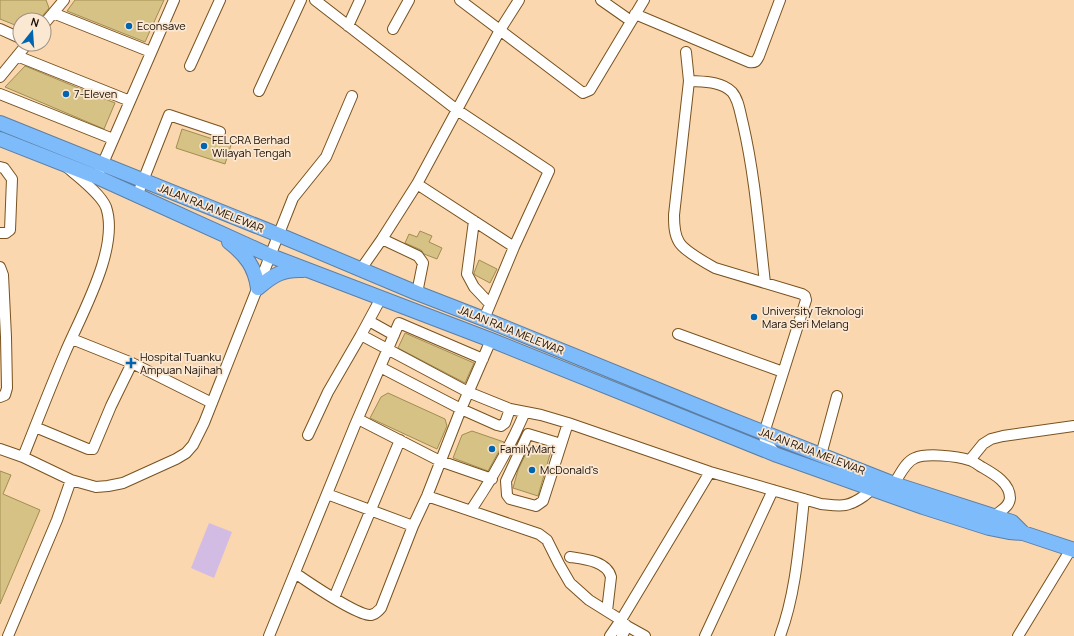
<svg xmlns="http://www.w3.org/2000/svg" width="1074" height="636" viewBox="0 0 1074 636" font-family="Manrope,sans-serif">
<rect width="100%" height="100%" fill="#fad7ae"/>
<path fill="#d3bce4" d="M209,523L232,532L214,578L191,568Z"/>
<path fill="#d7c286" stroke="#a18d51" d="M0,0H46L49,8L39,20H20V27L0,19Z
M75,0H164L145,42L67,11Z
M25,66L115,103L104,129L5,87Z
M182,129L231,145L225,164L176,148Z
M420,231L432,236L429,242L442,248L437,259L424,254L421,250L405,243L409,234L417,237Z
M479,260L497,269L490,283L475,275L474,273Z
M405,333L474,363L465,383L398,348Z
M388,393L445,419L447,426L437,449L370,418L381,397Z
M472,431L504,442L488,471L453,458L462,435Z
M530,445L551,451L538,496L513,488L518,470Z
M0,471L11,475L3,494L40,510L0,604Z"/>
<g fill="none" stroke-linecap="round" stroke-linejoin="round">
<g stroke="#78521f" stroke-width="12">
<path id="minor" d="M315,0L457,110L549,171L514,247L484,319
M460,0L583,93L590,90L644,0
M601,0L631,21
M53,13L151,52
M635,14L749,62C755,63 756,62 759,56L780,0
M44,24L64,0
M348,26L360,0
M0,29L20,38
M393,29L409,0
M686,52L689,81L674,215C674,224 674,234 679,242C684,251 706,263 715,268L802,294L805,296L806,300L764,433L765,441L776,454
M17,56L130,101
M190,66L220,0
M0,77L27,44
M689,81C704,82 721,81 732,92C739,100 740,113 743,124C755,176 759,230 765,283
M259,91L301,0
M0,94L113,139
M0,167L4,168L12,179L10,230L6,233H0
M100,170L174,0
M417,184L514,247
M137,196L169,115L220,132
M474,221L467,274L474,287L490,304
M382,239L418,256L423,263L417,293
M0,267L3,275L6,337L7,388L5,395L0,397
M361,269L382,239L417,184L500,30L519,0
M381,298L361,335L468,392L510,409L541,415L568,423L710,472L821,504C841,506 847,508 864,496C869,492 872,490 874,484
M369,321L394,335
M678,334L783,372
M72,339L132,363L212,403
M380,367L461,409L497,425L501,426L505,423L510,409
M358,419L440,461L492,479
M35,427L88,449H93L111,406L132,363
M308,435L328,392L361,335
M561,444L528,434L506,481L507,495L510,499L536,506L543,501L568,423
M0,449L23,457L71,480L96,487L108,486L123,483L176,459L186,453L193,445L204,423L293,198L326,157L352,96
M821,455L837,396
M23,457C37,422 50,388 65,353C81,315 120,248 106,207C100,193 79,178 68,168
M970,460L983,444L991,439L1003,436L1074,426
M894,484C900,475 905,462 915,458C926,453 957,456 969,460C973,461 977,464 980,466C992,473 1010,482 1010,498C1009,510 995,511 992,521
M327,494L413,526
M427,496L539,534L547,540L559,564L570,583L589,600L621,620L710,472
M471,510C492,479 510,447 525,412
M570,557C584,559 607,561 611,577L607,611
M295,573C308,582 358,616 371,615C376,614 378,611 381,608L413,526L427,496L461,409L491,340
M334,598L400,440
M8,636L57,520L71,480
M269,636L355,425L399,323L483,359
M610,636L621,620L627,626L645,636
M622,636L627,626
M705,636L773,490
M780,636C796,593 799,545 804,499
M1018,636L1071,549"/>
</g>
<g stroke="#5c7ea3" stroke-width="16">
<path id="highway" d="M0,123L279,235L417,293L484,319L722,416L894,484L1012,522L1023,533
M0,139L97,177L271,256L491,340L777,455L923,507L989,528L1009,532L1023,533L1074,550
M229,242C246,255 255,267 258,288
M258,288C273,275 283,269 303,270"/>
</g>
<use href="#minor" stroke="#fff" stroke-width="10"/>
<use href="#highway" stroke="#7ebbfb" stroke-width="14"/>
</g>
<g fill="#0064b1" stroke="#fae8d3" stroke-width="1.5">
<circle cx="129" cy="26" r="4"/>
<circle cx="66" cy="94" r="4"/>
<circle cx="204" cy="146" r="4"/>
<circle cx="754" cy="317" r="4"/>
<path d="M129 357h4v4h4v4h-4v4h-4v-4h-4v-4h4z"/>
<circle cx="492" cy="449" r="4"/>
<circle cx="532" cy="470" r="4"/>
</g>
<g text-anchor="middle" stroke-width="3.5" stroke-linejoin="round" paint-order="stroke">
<g font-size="11" fill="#1c0d00" stroke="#fae8d3" text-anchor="start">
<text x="137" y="30">Econsave</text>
<text x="74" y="98">7-Eleven</text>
<text x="212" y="144">FELCRA Berhad<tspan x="212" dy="13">Wilayah Tengah</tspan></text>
<text x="762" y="315">University Teknologi<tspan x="762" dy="13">Mara Seri Melang</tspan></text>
<text x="140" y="361">Hospital Tuanku<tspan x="140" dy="13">Ampuan Najihah</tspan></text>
<text x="500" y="453">FamilyMart</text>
<text x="540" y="474">McDonald's</text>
</g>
<g font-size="11" fill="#1c0d00" stroke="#fae8d3">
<text transform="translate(211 208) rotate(22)" y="4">JALAN RAJA MELEWAR</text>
<text transform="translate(511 330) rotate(22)" y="4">JALAN RAJA MELEWAR</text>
<text transform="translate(812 451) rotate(21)" y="4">JALAN RAJA MELEWAR</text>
</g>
</g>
<g transform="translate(32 32) rotate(17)"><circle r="19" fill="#fae8d3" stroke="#a1907f"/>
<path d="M0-3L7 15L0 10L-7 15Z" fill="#0064b1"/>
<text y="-6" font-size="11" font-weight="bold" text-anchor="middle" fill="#1c0d00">N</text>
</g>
</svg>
